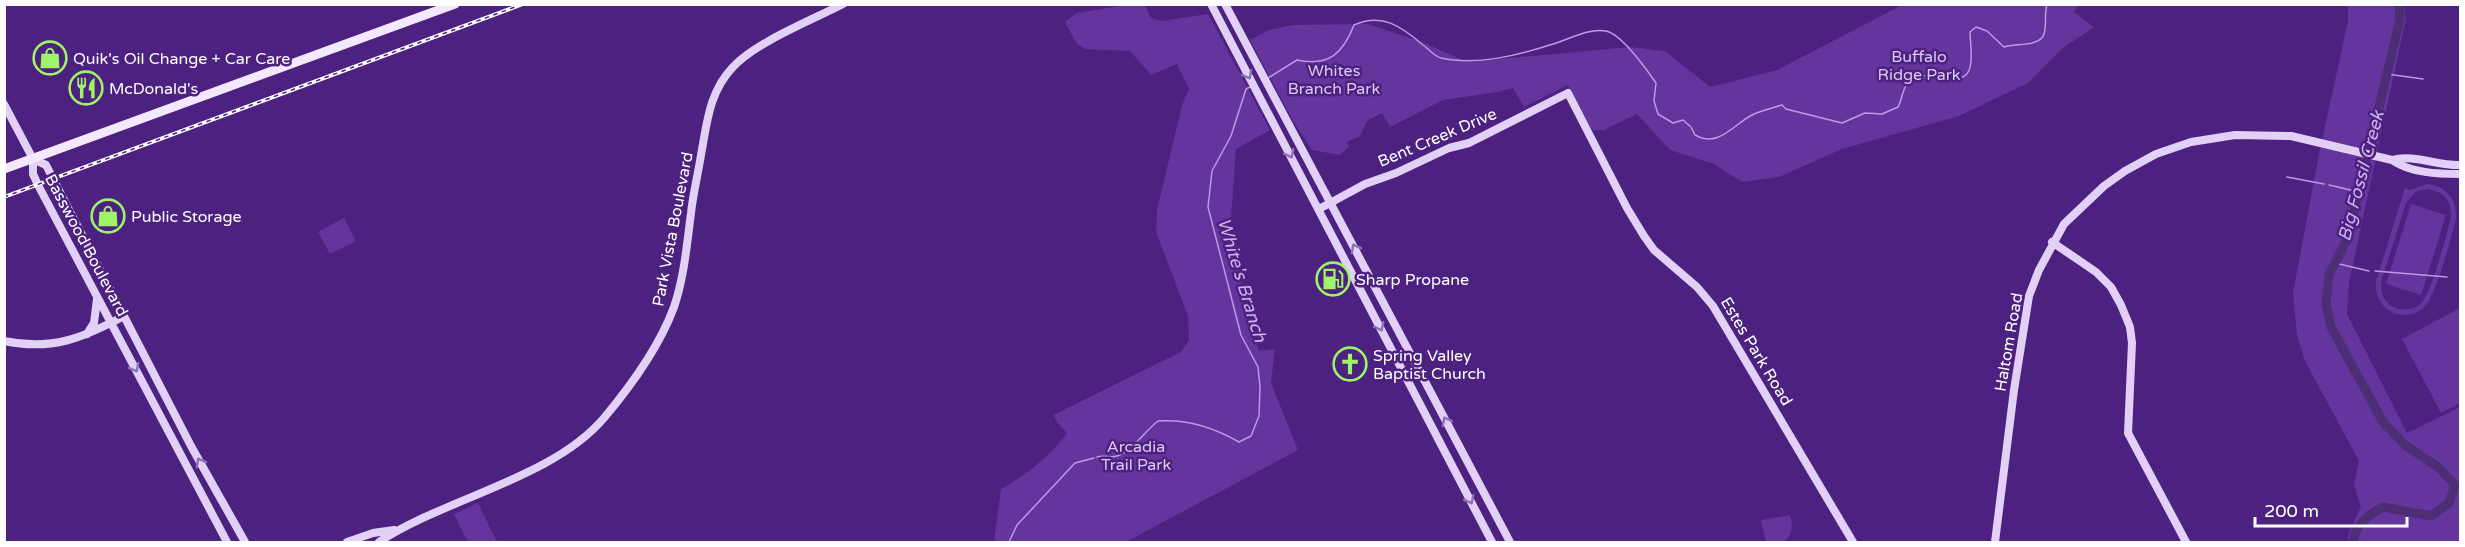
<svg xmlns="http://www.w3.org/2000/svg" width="2465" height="547" viewBox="0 0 2465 547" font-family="'Varela Round',sans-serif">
<rect width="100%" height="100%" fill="#4c217f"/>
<path fill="#63359d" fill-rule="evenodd" d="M1131,4L1145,5L1151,18L1162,21L1208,14L1270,130L1236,149L1230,233L1255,341L1259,351L1275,349L1271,383L1298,450L1126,542H994L1001,489C1027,474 1049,457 1067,433L1059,425L1053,415L1181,352L1189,340L1188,316L1156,232L1157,210L1182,105L1189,89L1177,64L1151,75L1130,51L1086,49L1077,44L1065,22L1077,13Z
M1902,5H2078L2074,12L2094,27L2063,48L2028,83L1959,116L1842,149L1779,177L1742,182L1714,164L1670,150L1637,114L1604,130H1592L1568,85L1524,107L1513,88L1498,92L1443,100L1390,127L1382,113L1367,121L1360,136L1347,142L1349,147L1340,155L1312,150L1293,121L1250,40L1269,30L1293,25L1368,24L1422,42L1467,62L1630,47L1665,51L1710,87L1777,70Z
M2348,5H2404L2406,18L2349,283L2347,314L2407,433L2460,407V542H2347L2349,532L2361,507L2354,485L2359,461L2305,361L2297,335L2293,293L2319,154L2348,21Z
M2427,184C2446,186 2457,199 2456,218C2452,235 2437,293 2426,305C2417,316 2400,318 2388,310C2379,303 2375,293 2376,281L2405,188L2410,190ZM2427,189C2443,191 2452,201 2451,217C2447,234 2432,290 2422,302C2415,310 2402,312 2392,306C2383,301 2381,292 2381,282L2406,203L2416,192Z
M2411,204L2446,215L2421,295L2386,284Z
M344,218L356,241L330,254L318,232Z
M2460,308V403L2441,413L2402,339Z
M478,503L496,540L500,542H468L454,514Z
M1790,515C1793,526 1793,534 1784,542H1766L1761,522L1762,520Z"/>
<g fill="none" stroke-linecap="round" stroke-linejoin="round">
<path stroke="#bc9ae8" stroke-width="1.5" d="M2387,74L2423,79
M1268,78L1297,60C1329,67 1343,53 1354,25C1382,12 1402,27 1423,45C1429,49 1434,56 1441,58C1477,66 1519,55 1553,44C1570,39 1588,28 1606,31C1622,34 1647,70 1656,83L1654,101L1658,114L1673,123L1683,120L1691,127L1695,135C1719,149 1734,123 1754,114C1763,110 1773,108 1782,105L1786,109L1842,123L1865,113L1882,114L1898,107C1903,98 1902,85 1913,78C1929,68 1970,96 1971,60C1972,51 1970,41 1970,32L1976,27L1987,31L2004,47C2016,43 2040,47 2044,34C2047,24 2044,15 2047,4
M2287,177L2324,184
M2329,185L2359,192
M2335,263L2369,271
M2375,271L2447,277
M1097,457C1104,455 1110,458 1117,456C1130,453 1146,430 1158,421C1186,419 1215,428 1239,442L1251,436L1259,416L1260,387L1258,367L1241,335L1208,207L1212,171L1231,136L1246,89L1250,87
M1009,542L1017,525L1075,463L1094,458"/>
<path stroke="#4d2d73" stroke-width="9" d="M2353,542C2356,524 2368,515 2383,507L2431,516L2449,503L2455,485L2438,467L2405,445L2383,422L2331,327L2326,304L2329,275L2348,237L2400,19L2399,4"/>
<path stroke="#e2d0f6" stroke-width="8" d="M1211,4L1492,542
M1225,4L1510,542
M4,104L33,159
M33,159L46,165L191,446L245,542
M33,159V174L38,185L227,542
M2392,160C2414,154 2438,166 2460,165
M1319,209L1365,184L1396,173L1449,148L1469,143L1568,93L1627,208L1644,236L1654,250L1697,287L1713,306L1853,542
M2052,242L2096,272L2111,287L2121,305L2130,327L2132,343L2128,433L2186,542
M87,334L94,323L97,299
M4,341C52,351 83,338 124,316
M347,542L373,533L394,530
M379,542C445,498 552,479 604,418C630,387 660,345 674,307C684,278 687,244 691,213C693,194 698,174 701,155C707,123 709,92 733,67C756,42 812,20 843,4
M1995,542L2014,390L2029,296L2039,270L2064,224L2104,186L2125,171L2156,154L2191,142L2235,135L2291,136L2392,160C2410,173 2439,174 2460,174"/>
<path stroke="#f3e8fd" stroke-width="9" d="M4,169L455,4"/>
<g stroke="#fff" stroke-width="4">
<path id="rail" d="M4,197L523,4"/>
</g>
<use href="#rail" stroke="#4c217f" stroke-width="1.5" stroke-dasharray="4.5" stroke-linecap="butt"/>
</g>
<defs><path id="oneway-chevron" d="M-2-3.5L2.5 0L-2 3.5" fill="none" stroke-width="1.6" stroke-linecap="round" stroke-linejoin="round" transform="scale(1.5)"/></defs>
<g stroke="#9070b5">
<use href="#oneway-chevron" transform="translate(1248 75) rotate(62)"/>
<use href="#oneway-chevron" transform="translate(1290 154) rotate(63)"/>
<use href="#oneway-chevron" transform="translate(1355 248) rotate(-118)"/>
<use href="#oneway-chevron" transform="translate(1380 327) rotate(63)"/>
<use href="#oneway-chevron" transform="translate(135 368) rotate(62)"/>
<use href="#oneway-chevron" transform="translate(1446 421) rotate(-118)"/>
<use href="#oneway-chevron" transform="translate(200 462) rotate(-118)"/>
<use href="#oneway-chevron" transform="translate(1470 500) rotate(63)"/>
</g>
<defs>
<g id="shop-ring" transform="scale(1.725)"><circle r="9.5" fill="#4c217f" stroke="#9ff368" stroke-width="1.5"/><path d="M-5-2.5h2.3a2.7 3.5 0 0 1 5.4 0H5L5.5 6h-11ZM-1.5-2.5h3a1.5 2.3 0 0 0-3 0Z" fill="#9ff368"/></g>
<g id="restaurant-ring" transform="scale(1.725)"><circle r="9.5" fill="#4c217f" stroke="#9ff368" stroke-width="1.5"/><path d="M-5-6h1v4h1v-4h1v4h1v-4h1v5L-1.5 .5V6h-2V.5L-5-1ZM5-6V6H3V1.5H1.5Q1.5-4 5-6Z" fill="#9ff368"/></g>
<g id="fuel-ring" transform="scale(1.725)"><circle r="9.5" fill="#4c217f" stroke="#9ff368" stroke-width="1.5"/><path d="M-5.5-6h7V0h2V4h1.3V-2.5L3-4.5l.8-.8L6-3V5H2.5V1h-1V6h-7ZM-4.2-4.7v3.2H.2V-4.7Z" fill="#9ff368"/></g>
<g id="church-ring" transform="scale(1.725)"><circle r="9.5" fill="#4c217f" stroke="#9ff368" stroke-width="1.5"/><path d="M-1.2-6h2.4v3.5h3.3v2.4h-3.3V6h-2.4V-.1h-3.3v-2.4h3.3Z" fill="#9ff368"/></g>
</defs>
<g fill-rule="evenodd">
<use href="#shop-ring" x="50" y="58"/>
<use href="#restaurant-ring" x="86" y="88"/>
<use href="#shop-ring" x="108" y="216"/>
<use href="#fuel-ring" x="1333" y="279"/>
<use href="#church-ring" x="1350" y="364"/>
</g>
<g text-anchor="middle" stroke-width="5" stroke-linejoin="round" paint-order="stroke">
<g font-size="16" fill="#ddcaf5" stroke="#4c217f">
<text x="1919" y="62">Buffalo<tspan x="1919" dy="18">Ridge Park</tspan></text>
<text x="1334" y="76">Whites<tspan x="1334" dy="18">Branch Park</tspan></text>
<text x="1136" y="452">Arcadia<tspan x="1136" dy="18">Trail Park</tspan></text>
</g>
<g font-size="16" fill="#fff" stroke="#4c217f" text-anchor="start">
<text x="73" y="64">Quik's Oil Change + Car Care</text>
<text x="109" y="94">McDonald's</text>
<text x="131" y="222">Public Storage</text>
<text x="1356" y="285">Sharp Propane</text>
<text x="1373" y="361">Spring Valley<tspan x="1373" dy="18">Baptist Church</tspan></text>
</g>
<g font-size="16" fill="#fff" stroke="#4c217f">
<text transform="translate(1437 137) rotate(-23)" y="6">Bent Creek Drive</text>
<text transform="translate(672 229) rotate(-79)" y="6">Park Vista Boulevard</text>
<text transform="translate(87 245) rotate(62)" y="6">Basswood Boulevard</text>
<text transform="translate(2008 342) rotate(-80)" y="6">Haltom Road</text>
<text transform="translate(1757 351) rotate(59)" y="6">Estes Park Road</text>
</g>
<g font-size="18" font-style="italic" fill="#ccb1ef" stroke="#4c217f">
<text transform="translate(2361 176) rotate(-75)" y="6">Big Fossil Creek</text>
<text transform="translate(1242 280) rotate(73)" y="6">White's Branch</text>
</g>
</g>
<rect width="2465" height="547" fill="none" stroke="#ffffff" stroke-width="12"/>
<path d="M2255 517v9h152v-9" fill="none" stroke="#ffffff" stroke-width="3"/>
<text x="2264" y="517" font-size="18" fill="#ffffff" stroke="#4c217f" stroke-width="4.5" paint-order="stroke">200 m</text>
</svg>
